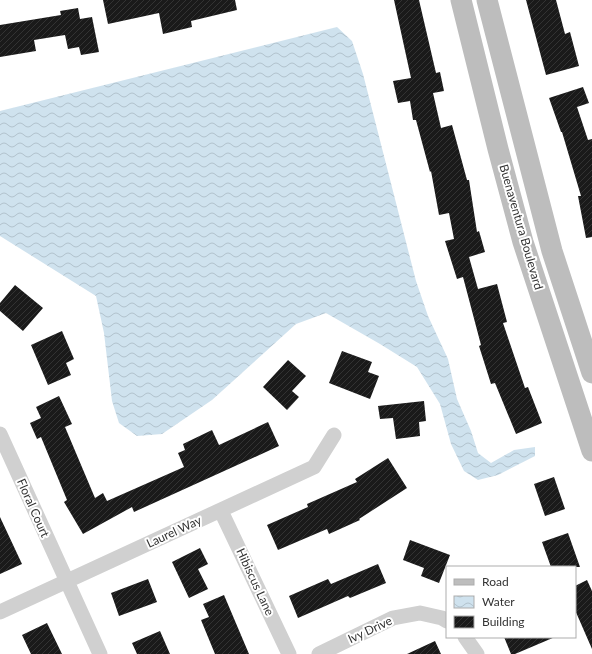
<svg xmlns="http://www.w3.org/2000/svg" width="592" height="654" viewBox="0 0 592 654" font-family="Lato,sans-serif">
<defs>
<pattern id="water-waves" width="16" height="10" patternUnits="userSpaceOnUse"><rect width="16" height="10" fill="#cfe2ee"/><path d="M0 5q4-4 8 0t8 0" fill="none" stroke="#b2c2cd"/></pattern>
<pattern id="building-hatch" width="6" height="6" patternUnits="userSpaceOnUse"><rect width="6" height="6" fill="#1a1a1a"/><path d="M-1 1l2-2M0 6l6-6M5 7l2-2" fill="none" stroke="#333"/></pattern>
</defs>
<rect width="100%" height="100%" fill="#fff"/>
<path fill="url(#water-waves)" d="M337,27L352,41L363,74L416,281L428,316L448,359L457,399L471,431L478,453L491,463L514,450L535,447V456L498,475L478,480L464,471L451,444L440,404L417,367L380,344L326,313L296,324L212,400L162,434L137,436L119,423L112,401L104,333L96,296L0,236V111Z"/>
<path fill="url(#building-hatch)" d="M103,0H235L237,10L191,21L192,27L163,34L159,13L108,24Z
M394,0H419L436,73L440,72L444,91L433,93L441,128L452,125L467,180H469L477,232L479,231L485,252L469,257L478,289L497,284L507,322L503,323L525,388L528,387L542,423L516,434L495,383L491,384L479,346L481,345L463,277L457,279L445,241L454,239L449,213L439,215L431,171L430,172L416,120H413L410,101L398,103L393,81L411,78Z
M526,0H556L565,34L570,32L579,66L546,75Z
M78,8L80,19L92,17L99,52L81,55L79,47L68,49L65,35L34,40L36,51L0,57V25L61,15L60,11Z
M583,87L589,103L577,107L588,140L592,139V237L586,238L578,196H581L562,132H561L549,98Z
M15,285L43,308L23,331L0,311V303Z
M62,331L74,359L66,363L71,375L48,385L31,345Z
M342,351L372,362L368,372L379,376L370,399L329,383Z
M288,360L306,376L292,391L299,397L287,410L263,387Z
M59,396L72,424L65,427L95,498L103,493L107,501L184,467L178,453L185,450L183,444L212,430L219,445L268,422L279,446L134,512L132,507L83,534L64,502L67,500L41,437L37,439L30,423L41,418L36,407Z
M424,401L426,421L419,422L420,436L396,439L393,418L380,419L378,406Z
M388,458L407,488L359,519L360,520L329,534L327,529L278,550L267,525L308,507L307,504L357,482L355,479Z
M554,477L565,509L545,516L534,484Z
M0,517L22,564L0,574Z
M568,533L580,567H551L542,542Z
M410,540L450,555L439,583L421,576L424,568L403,560Z
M200,548L208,564L198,569L208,589L189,598L172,562Z
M378,564L386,583L350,598L348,596L298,618L289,596L328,579L331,584Z
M148,579L157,602L119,616L111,593Z
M587,580L592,591V649L575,610V586Z
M224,595L249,654H215L201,620L209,617L203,604Z
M47,623L62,654H31L22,635Z
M160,631L170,654H137L132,643Z
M504,637H555L515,654H511Z
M435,641L441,654H407Z"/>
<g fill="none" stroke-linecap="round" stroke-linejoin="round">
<path stroke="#d0d0d0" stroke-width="15" d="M0,434L100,654
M221,511L289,654
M0,612L314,467L334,435
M465,637L477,654
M319,654L393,618L420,613L442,618L447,621"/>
<path stroke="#bdbdbd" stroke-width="21" d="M461,0L498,149L523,242L592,451
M487,0L552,251L592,373"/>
</g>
<g text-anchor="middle" stroke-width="4" stroke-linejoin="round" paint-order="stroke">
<g font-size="12" fill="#333" stroke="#fff">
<text transform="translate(521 227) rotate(74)" y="4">Buenaventura Boulevard</text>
<text transform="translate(33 508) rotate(66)" y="4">Floral Court</text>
<text transform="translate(174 532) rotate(-25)" y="4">Laurel Way</text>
<text transform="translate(255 582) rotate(65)" y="4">Hibiscus Lane</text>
<text transform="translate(370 630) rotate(-25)" y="4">Ivy Drive</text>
</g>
</g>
<rect x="446" y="566" width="130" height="72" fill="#ffffff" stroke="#adadad"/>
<rect x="454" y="579" width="20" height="6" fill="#bdbdbd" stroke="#adadad"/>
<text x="482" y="586" font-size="12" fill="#333333">Road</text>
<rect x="454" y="596" width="20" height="12" fill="url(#water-waves)" stroke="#adadad"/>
<text x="482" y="606" font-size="12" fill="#333333">Water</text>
<rect x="454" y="616" width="20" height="12" fill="url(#building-hatch)" stroke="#adadad"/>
<text x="482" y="626" font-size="12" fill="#333333">Building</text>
</svg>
